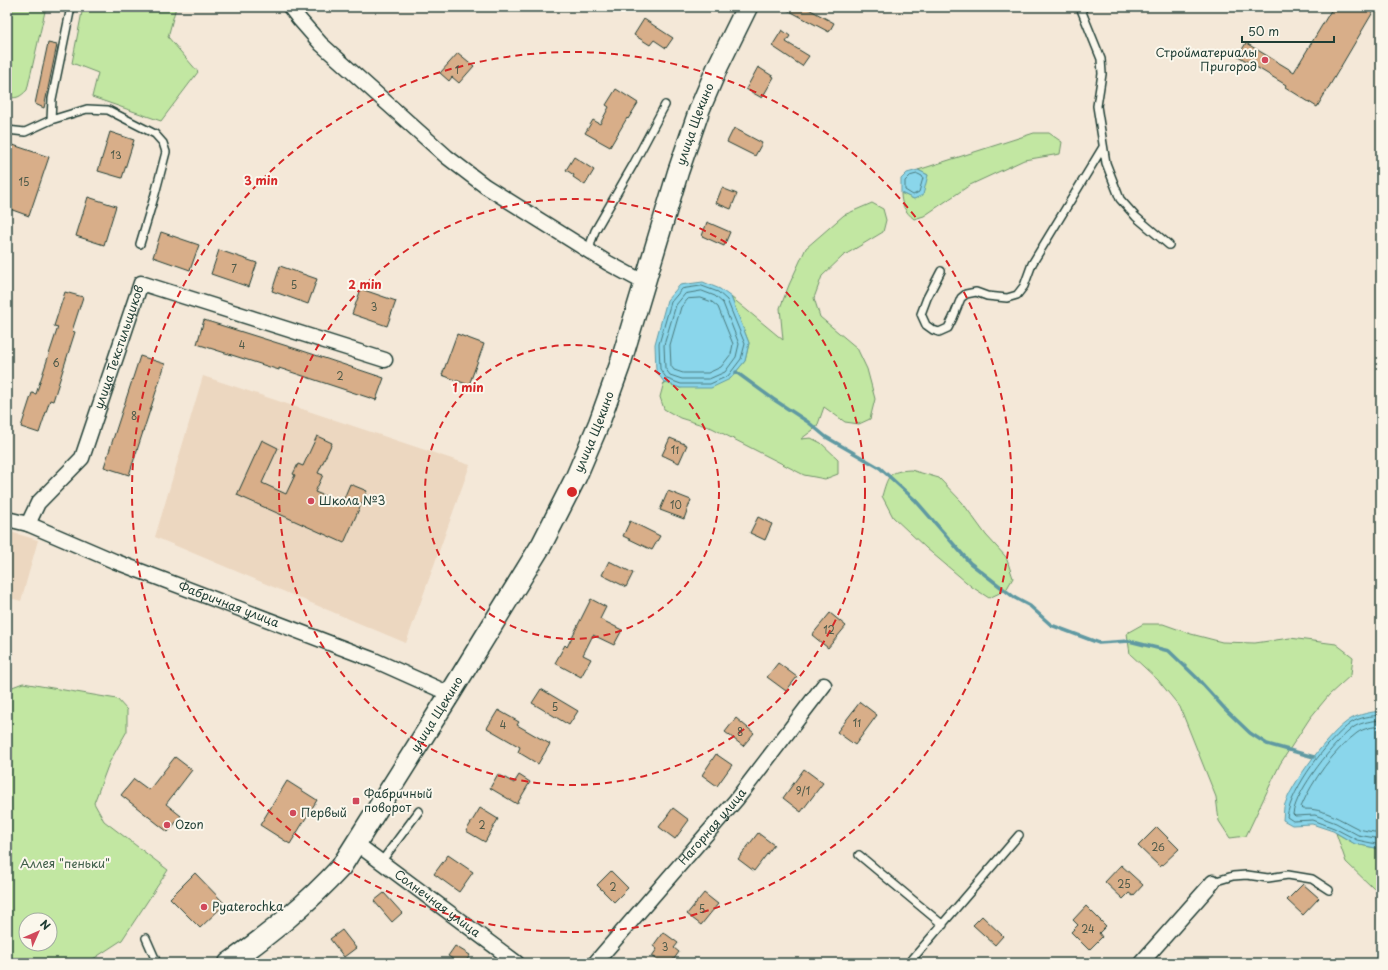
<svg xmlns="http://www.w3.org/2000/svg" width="1388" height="970" viewBox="0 0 1388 970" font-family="'Playpen Sans',sans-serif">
<rect width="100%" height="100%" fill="#f4e8d8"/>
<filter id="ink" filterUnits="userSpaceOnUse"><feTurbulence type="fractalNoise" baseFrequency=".025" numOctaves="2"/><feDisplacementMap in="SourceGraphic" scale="8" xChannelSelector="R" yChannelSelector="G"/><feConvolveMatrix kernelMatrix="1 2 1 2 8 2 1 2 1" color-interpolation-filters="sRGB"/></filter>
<g filter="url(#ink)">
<path fill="#ecd7c0" d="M203,376L470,465L406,643L155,537Z
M7,531L38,540L21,601L7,597Z"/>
<path fill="#c2e7a2" stroke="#70926b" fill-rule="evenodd" d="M7,7H46L27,90C20,97 17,99 7,97Z
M83,7H176L168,37L198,72L161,121L92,97L98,73L72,63Z
M1034,133H1049L1062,142L1060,154L1024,160L970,185L924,216L914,219C905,212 901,204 901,193L914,199L928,175L918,170Z
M872,203L883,209L886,220L883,232L843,256L822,276L814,298L820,317L857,348L867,369L875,399L870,419L859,424L845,422L824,407L817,427L801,439L811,438L821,443L838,459V474L825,479L804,475L712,428L680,418L664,409L660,397L664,382L680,388L730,379L745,361L749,343L731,297L783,340L780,308L789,285L806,248L844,215Z
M911,470L939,478L962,502L986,535L1006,557L1013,578L1006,590L989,598L972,587L926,548L893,517L882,496C888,476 888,471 911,470Z
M1143,624H1163L1191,634L1222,642L1255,643L1290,638L1336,644L1353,657L1351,675L1329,695L1310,718L1280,764L1246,836L1230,838L1219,821L1216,797L1180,707L1158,680L1130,654L1127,633Z
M23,683L117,699L127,710V731L109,763L94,803L104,821L168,870L122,940L87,963H7V689ZM26,920H50V944H26Z
M1336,833L1355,844L1381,849V893L1373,888L1346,862Z"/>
<path fill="#8ad6eb" stroke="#5f99a2" d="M918,170L928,175L923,195L914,199L901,193V179L907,173Z
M703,282L720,289L731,297L749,343L745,361L730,379L711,388H680L664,382L656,371L655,344L667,300L680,285Z
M1381,711V849L1355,844L1333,831L1312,824L1292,825L1283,820C1283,816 1284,811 1284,807C1290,785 1331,730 1351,719C1360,714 1371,712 1381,711Z"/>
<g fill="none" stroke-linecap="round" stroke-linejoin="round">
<path stroke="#4a7a7d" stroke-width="1" d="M918,174L922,176L923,178L919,192L913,195L905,190V181L910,176Z
M702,286L718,292L727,300L745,344L741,359L728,376L710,384H681L667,379L660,369L659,344L671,302L682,289Z
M702,291L715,296L723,303L739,344L736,357L725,372L709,379H682L670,375L665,368L664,345L676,305L685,294Z
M701,298L712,302L718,307L733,344L731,354L721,367L708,373H683L674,370L671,366L670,345L681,307L688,299Z
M1381,715C1371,716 1360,717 1351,723C1328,740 1291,788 1287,817L1293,821L1313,820L1334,828L1357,840L1381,845
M1381,720C1372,721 1362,722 1354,727C1335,741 1296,790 1293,814L1295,816L1315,815L1336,823L1358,835L1381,839
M1381,726C1373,727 1364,728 1357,733C1334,750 1312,781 1301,807L1303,809C1325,808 1340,820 1359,829C1366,831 1374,832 1381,833"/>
<path stroke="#5f99a2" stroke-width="3.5" d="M736,372L773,399L808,422L826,437L880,468L916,501L970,563L1015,598L1030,606L1051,625L1099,643L1129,641L1169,651L1196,677L1226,710L1250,733L1267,744L1314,757"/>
</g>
<path fill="#d8ae89" stroke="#1f3d34" d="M782,7H805L834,23L829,32Z
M1333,7H1376L1317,107L1285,87L1286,85L1238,56L1246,43L1294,72Z
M644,19L673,38L666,48L654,40L650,45L634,35Z
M782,30L790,36L786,42L809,56L802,66L772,46Z
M48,43L57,45L44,108L35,104Z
M458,53L474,66L459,83L452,77L449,81L440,73Z
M758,67L774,77L762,98L746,89Z
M616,89L638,103L628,119L627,118L610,147L585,133L593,120L600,124L609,107L606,105Z
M734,128L762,143L755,156L727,142Z
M110,132L134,140L122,178L98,171Z
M7,143L49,157L29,216L7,208Z
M574,157L594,170L585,185L573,177L574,175L566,170Z
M722,188L737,194L731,209L716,203Z
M88,197L116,206L104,245L76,236Z
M707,222L730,232L724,246L702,236Z
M161,232L199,245L190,270L153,257Z
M219,250L257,263L249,287L211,274Z
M280,266L317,279L308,304L272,291Z
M361,289L396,301L387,326L352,314Z
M65,292L83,297L72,331L75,332L53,401L50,400L39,433L21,427L32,393L36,394L58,327L54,326Z
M204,320L303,351L384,378L376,400L279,368V370L197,344Z
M457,334L484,344L469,385L442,375Z
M140,356L165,364L129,475L104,467Z
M317,436L332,443L318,473L323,475L315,492L342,503L350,484L367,491L344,543L237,495L262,440L278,448L262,483L286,494L295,475L293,474L298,464L303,466Z
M670,438L687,445L679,463L662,455Z
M668,491L691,500L684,519L660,510Z
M758,517L772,524L765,540L750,533Z
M630,521L660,536L652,550L623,536Z
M609,561L633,573L626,587L602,575Z
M591,599L606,607L600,619L622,630L614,645L593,635L583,655L591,659L581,677L555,663L565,645L567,647Z
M830,613L846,626L828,648L812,635Z
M778,663L797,677L786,691L767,677Z
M541,689L578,711L569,725L532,703Z
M860,702L877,715L855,745L837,732Z
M498,710L519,722L517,725L550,744L538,764L518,752L520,747L487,728Z
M736,718L754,733L743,746L725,732Z
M716,754L732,765L717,786L702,775Z
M175,757L192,770L166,804L181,816L168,832L121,795L134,779L149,790Z
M804,769L823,783L801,812L783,798Z
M498,774L514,783L519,775L530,782L517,804L490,788Z
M287,781L317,800L290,844L260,825Z
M480,808L498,819L485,842L466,831Z
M673,808L689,820L675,839L659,827Z
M1157,827L1179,849L1160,867L1138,846Z
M758,833L774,845L754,871L738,859Z
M448,855L473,872L459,892L434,874Z
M1121,865L1143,885L1133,896L1129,893L1123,899L1105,882Z
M611,871L628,888L614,902L597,885Z
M195,873L225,904L200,928L170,898Z
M1303,884L1319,898L1303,915L1287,900Z
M384,893L402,913L392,922L374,901Z
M704,893L718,904L701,925L687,914Z
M1086,906L1106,926L1099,933L1102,937L1089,950L1071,932L1078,925L1073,920Z
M982,916L1003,936L995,945L973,925Z
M342,930L356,948L344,957L330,939Z
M663,932L678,943L674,948L679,952L671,963H662L652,956L657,949L653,946Z
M455,946L470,955L465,963H459L448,956Z"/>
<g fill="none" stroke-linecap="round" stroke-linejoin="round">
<g stroke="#1f3d34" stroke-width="10">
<path id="lane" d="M1080,7L1101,59L1102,74L1097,106L1106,163L1120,199L1136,217L1169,245
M51,120L52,99L71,7
M7,130L25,132L51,120L87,109L108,110L155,134L163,143L166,152L155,194L140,244
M590,251L591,242L595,231L633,165L665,105
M941,271L927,298L921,314L926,325L933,330L939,332L948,328L953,318L961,298L966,294L976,292L987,296L1007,298L1017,295L1024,286L1032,264L1103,147
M859,855L943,925
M381,862L419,811
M1213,882L1233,876L1247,875L1268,878L1288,875L1312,879L1329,890
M146,938L157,963
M909,963L1019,835"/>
</g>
<g stroke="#1f3d34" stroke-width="17">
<g id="street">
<path d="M290,7L300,20L321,44L447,157L485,186L608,263L645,283"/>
<path id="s1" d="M7,519L28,524L114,561L374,660L450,694"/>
<path id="s2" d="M28,524L38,503L82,458L141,283L385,360"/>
<path id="s3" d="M357,844L517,963"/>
<path id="s4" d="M595,963L736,800L824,685"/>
<path d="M1141,963L1213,882"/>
</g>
</g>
<g stroke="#1f3d34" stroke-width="23">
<g id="secondary">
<path id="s5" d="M229,963C271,933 306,905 341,867L450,694L542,544L576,477L599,423L620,365L678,172L700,108L718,66L747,7"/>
</g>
</g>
<use href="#lane" stroke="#fbf7ec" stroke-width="7"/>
<use href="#street" stroke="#fbf7ec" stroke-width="14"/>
<use href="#secondary" stroke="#fbf7ec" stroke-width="20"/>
</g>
</g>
<g fill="none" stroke="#d62828" stroke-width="2" stroke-dasharray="7 5">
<circle cx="572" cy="492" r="147"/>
<circle cx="572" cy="492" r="293"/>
<circle cx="572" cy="492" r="440"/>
</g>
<g fill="#d1495b" stroke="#fbf7ec" stroke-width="1.5">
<circle cx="1265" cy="60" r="4"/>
<circle cx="311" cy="501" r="4"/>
<rect x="352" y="797" width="8" height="8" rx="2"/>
<circle cx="293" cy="813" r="4"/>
<circle cx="167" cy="825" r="4"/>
<circle cx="204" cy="907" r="4"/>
</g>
<g text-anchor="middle" stroke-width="4" stroke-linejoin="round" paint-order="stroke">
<g font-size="10" fill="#4d5949">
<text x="457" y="74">1</text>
<text x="116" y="159">13</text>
<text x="24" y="186">15</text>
<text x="234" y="273">7</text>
<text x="294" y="289">5</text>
<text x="374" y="311">3</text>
<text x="242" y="349">4</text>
<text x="56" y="367">6</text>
<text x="340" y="380">2</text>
<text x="134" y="420">8</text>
<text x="675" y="454">11</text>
<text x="676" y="509">10</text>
<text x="829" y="634">12</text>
<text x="555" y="711">5</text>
<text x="857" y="727">11</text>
<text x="503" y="729">4</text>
<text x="740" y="736">8</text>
<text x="803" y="795">9/1</text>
<text x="482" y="829">2</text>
<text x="1158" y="851">26</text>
<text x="1124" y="888">25</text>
<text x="613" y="891">2</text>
<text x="702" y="913">5</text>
<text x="1088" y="933">24</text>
<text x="665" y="951">3</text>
</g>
<g font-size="12" fill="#1f3d34" stroke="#fbf7ec" text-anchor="start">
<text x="1257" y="57" text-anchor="end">Стройматериалы<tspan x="1257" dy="14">Пригород</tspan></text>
<text x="319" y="505">Школа №3</text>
<text x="364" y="798">Фабричный<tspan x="364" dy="14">поворот</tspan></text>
<text x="301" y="817">Первый</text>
<text x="175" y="829">Ozon</text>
<text x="212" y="911">Pyaterochka</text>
</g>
<g font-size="12" fill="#1f3d34" stroke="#fbf7ec">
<text dy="4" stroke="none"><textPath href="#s5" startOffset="976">улица Щекино</textPath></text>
<text dy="4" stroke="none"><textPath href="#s2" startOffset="203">улица Текстильщиков</textPath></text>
<text dy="4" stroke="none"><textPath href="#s5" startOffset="652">улица Щекино</textPath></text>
<text dy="4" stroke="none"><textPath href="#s1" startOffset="238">Фабричная улица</textPath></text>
<text dy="4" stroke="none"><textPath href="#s5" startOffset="328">улица Щекино</textPath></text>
<text dy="4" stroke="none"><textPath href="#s4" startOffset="180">Нагорная улица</textPath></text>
<text dy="4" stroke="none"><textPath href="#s3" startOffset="100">Солнечная улица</textPath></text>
</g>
<g font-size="12" fill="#405f4a" stroke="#fbf7ec">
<text x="65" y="868">Аллея "пеньки"</text>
</g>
</g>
<circle cx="572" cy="492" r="6" fill="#d62828" stroke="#fbf7ec" stroke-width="2"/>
<g font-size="12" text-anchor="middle" font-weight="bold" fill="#d62828" stroke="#fbf7ec" stroke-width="4" stroke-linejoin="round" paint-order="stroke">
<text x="261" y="185">3 min</text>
<text x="365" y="289">2 min</text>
<text x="468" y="392">1 min</text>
</g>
<rect width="1388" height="970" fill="none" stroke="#fbf7ec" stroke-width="24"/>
<rect x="12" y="12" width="1364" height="946" fill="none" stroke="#1f3d34" stroke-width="1.5" filter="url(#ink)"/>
<g transform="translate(38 932) rotate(45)"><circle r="19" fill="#fbf7ec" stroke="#a3ada2"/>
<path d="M0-3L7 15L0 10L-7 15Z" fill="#d1495b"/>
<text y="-6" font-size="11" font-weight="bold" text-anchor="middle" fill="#1f3d34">N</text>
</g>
<path d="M1242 36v6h92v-6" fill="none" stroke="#1f3d34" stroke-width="2"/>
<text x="1248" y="36" font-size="12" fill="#1f3d34" stroke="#fbf7ec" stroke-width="3" paint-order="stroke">50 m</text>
</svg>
